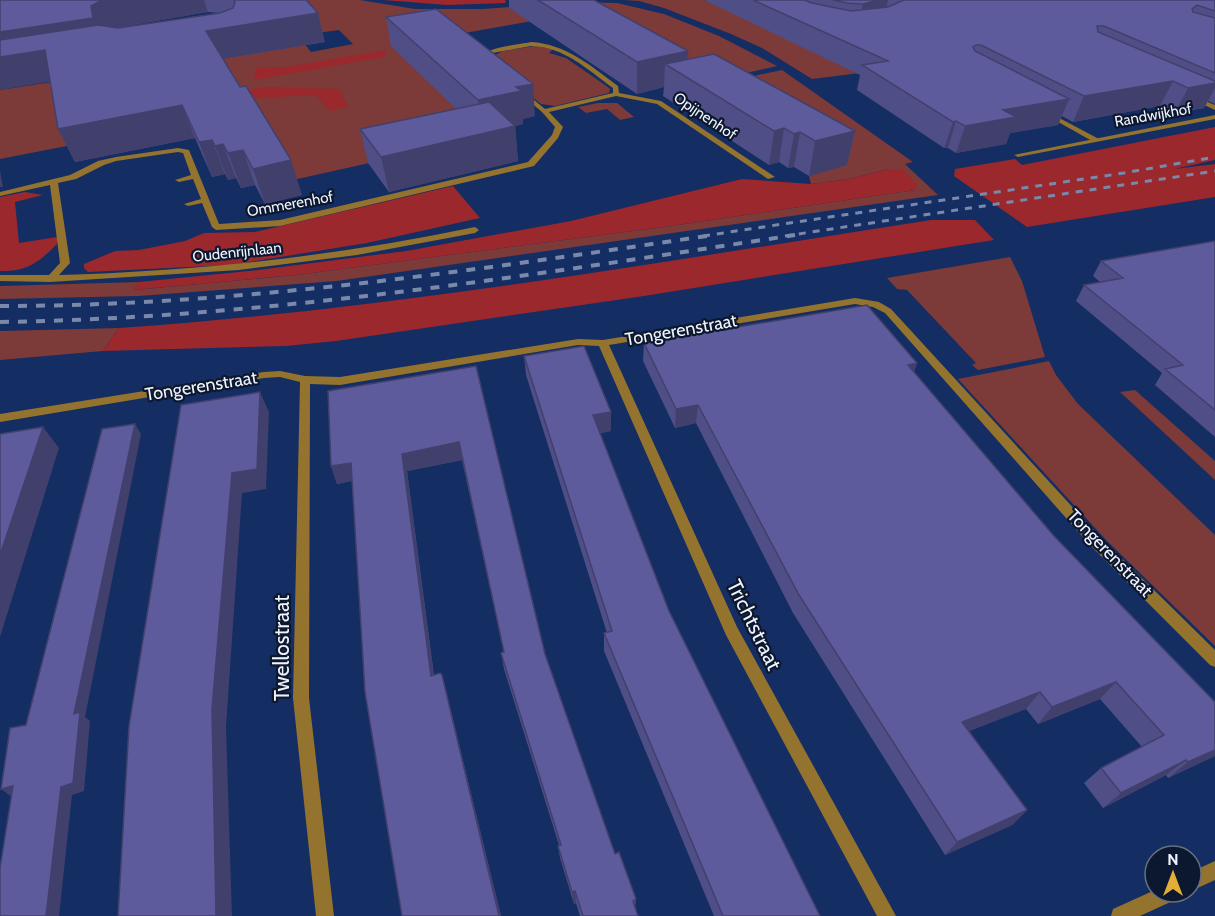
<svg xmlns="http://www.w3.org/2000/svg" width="1215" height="916" viewBox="0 0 1215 916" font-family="Cabin,sans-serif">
<rect width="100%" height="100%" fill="#142d63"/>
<path fill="#7c3a38" d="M288,0H360L415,9H483L578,2L617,3L664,14L719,36L777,66L689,86L550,18L419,41L486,137L293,180L257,118L72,145L0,159V90L304,43L311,52L353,44L339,30L317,33Z
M623,0H704L908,67L812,79L762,48L731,34L664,8L639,1Z
M535,46L553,49L549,53L566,58L605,85L610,89L609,93L555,106L541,104L505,75L491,57L503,51Z
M782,70L913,162L905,164L938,195L337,281L139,296L0,299V286L139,282L134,290L296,275L664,227L915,190L889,169L849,179L811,184L809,176L846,165L711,85Z
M598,103H617L634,117L620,120L607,109L586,113L578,107Z
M1010,257L1022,281L1045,357L978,370L972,365L976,363L907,290L897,289L887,278Z
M119,328L103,351L0,360V331Z
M1049,361L1056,375L1078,404L1215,535V646L1107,541L958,379Z
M1135,390L1215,461V480L1120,392Z"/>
<path fill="#9b282d" d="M383,0H505L506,3L447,5Z
M387,50L384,57L254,80L256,68L286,67Z
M264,87L338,89L348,106L330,111L316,95L257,98L231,104L235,92Z
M1215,127V160L1174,169L1215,164V197L1027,227L954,176L955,169L1015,159L1022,165Z
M889,169H902L918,185L915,190L664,227L296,275L133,290L139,282L258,270L406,251L571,221L742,179L811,184L849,179Z
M453,186L480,218L367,243L231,265L88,272L84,268V264L115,251L139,250L185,241L204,233L255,232Z
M25,192L43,195L15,202L19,243L57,237V244C39,262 27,272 0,271V197Z
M931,220H975L994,240L644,296L336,341L286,346L103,351L119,328C392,309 661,262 931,220Z"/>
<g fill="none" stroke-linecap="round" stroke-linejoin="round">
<path fill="#93732e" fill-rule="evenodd" d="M1189,96H1193L1215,105V110L1189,98Z
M1044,112H1048L1099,139L1092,141L1044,114Z"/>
<path fill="#93732e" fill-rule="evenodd" d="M531,42C566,44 591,66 618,86L619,93L661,101L775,177L768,179L657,104L616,96L549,112L563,127L558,138L534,166L280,226L216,230L212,227L202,203L188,206L184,204L201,199L193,179L179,182L175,180L191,175L183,153L178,152L116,161L104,165L76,179L58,183L70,263L59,275C200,271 337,256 475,227L479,230L475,233L357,255L239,270L50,282L0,281V275H49L60,263L50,185L0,196V192L70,175L98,161L116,157L178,148L189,150L219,224L280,220L528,162L552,135L555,127L542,112L479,59C485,47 518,45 531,42ZM531,46C564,47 587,69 613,88V93L545,109L485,59L492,53Z
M1215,115V119L1018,157L1014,155Z
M855,298L879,302L891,309L1099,536L1215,650V667L1210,665L1089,544L885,313L873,307L855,304L609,345L737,627L896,916H877L726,635L599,346L578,345L340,385L310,384L309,698L334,916H316L293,698L300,382L280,377L264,378L0,422V414L264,372L280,371L305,376L340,377L578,339L603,340Z
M1215,861V880L1191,891V872Z
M1155,890V892H1179L1177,899L1140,916H1111L1113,909Z"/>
<path stroke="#7a89a9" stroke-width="3" stroke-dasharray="7 7" stroke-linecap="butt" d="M703,236L1124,173L1215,157
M785,236L1215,171"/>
<path stroke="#7a89a9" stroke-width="4" stroke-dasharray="9 9" stroke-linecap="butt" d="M0,306C240,306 476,270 713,235
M0,322C268,318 531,275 795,235"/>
</g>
<path fill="#504e86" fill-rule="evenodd" d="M0,0H306L325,42L223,59L302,195L265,204L255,185L241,188L236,178L228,180L225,174L212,177L195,138L75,162L58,129L50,82ZM208,12L220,13L118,28H115Z
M509,0H594L687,60L855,131L847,165L809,176L794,167L788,168L779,162L769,165L663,96L664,87L637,94L509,8Z
M704,0H1215V104L1208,101L1204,108L1175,113L1160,106L1073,122L1062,116L1058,125L1010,133L1006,144L956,153L948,148H944L857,90L860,75Z
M386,17L535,116L523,119V124L515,126L518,161L389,192L368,163L360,129L456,109L391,46Z
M1215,242V437L1155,385L1162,373L1076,301L1084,285L1100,282L1093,276L1101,261Z
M644,343L917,363L914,372L1054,536L1215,702V756L1168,778L1166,775L1103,808L1084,783L1101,768L1142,747L1100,699L1038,724L1026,709L969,731L1027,810L1012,825L945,855L793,613L696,423L675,428L643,361Z
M524,356L611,412V431L600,433L669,611L820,916H714L604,651V633H607L526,375Z
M476,366L545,654L615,854L636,899L635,907L638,916H580L576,903L574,904L560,858L558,846L559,845L504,669L501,653L504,652L462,460L407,471L434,675L446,691L501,916H402L352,481L337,484L331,466Z"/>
<path fill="#41406d" d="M102,0H204L208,12L114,28L60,80L0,90V32L91,6Z
M879,0H888L884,20L858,26L863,4Z
M318,13L325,42L216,60L206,31Z
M688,51L686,77L665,64L664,87L637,94V62Z
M1173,81L1160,106L1073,122L1084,96Z
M1215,83V88L1204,108L1175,113L1188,88Z
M533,84L535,116L523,119V124L482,133L478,100L516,87Z
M1069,99L1058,125L1010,133L1006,144L956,153L965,126L1003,110Z
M182,105L195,138L75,162L58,129Z
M956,121L948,148H944L953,122Z
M515,126L518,161L389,192L381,157Z
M784,128L779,162L769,165L774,131Z
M855,131L847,165L809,176L815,141Z
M800,132L794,167L788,168L794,134Z
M212,140L225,174L212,177L199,142Z
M223,144L236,178L228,180L215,146Z
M243,150L255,185L241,188L228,153Z
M291,160L302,195L265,204L253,169Z
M0,171L3,187H0Z
M917,363L910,382L908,365Z
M260,392L269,412L266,489L242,493L226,727L232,916H216L212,709L232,473Z
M698,405L696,423L675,428L676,409Z
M611,412V431L594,435L593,415Z
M135,424L141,434L85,717L90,721L84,791L72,795L59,916H46L61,787L74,714Z
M43,427L59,448L0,637V555Z
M459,442L462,460L407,471L436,692L431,676L402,454Z
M351,463L356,480L337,484L331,466Z
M442,675L446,691L501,916H499Z
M1116,682L1100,699L1038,724L1052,707Z
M1040,692L1026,709L951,738L962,722Z
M1215,750V756L1168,778L1188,762Z
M1186,760L1166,775L1103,808L1121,793Z
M13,786L12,797L1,789Z
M1027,810L1012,825L945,855L957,842Z
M575,891L576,903L574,904L572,892Z"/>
<path fill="#5d5b9c" stroke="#41406d" stroke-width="1.5" d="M0,0H102L91,6L93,18L0,32Z
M234,0H306L318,13L206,31L240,87L246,86L291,160L253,169L243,150L228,153L223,144L215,146L212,140L199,142L182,105L58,129L45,50L0,57V40L98,25L118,28L220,13L233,8L235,2Z
M538,0H594L688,51L637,62Z
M753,0H804L812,3L851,11L888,7L904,0H1215V11L1197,5L1192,9L1193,12L1215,18V73L1104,26H1097L1098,32L1215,81V83L1188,88L1173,81L1084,96L981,45H976L973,47L975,51L1069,99L1003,110L1016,117L965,126L956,121L953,122L862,65L888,61Z
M833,0H879L863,4L847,3Z
M436,9L533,84L516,87L521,91L478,100L386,17Z
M714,54L855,131L815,141L800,132L794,134L784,128L774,131L665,64Z
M489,102L515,126L381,157L360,129Z
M1215,241V410L1165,369L1183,365L1084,285L1123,278L1101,261Z
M867,305L917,363L908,365L1054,536L1215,702V750L1188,762L1186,760L1121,793L1101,768L1164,735L1116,682L1052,707L1040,692L962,722L1027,810L957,842L799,595L698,405L676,409L644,343Z
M584,346L611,412L593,415L669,611L820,916H723L604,633L612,631L524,356Z
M476,366L545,654L615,854L619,852L636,899L633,901L638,916H583L575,891L572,892L558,846L561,845L501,653L504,652L459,442L402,454L431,676L440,673L442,675L499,916H402L365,692L351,463L331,466L328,391Z
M260,392L257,469L232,473L212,709L216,916H118L129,726L181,405Z
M135,424L74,714L80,712L73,783L61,787L46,916H0V868L13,786L1,789L10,728L26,725L102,429Z
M43,427L0,555V434Z"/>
<g text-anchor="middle" stroke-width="4.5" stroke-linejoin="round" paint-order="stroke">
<g font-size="15" fill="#f0f3fb" stroke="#0c1830">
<text transform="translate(1153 115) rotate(-10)" y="5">Randwijkhof</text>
<text transform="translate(705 116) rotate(34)" y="5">Opijnenhof</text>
<text transform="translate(290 204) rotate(-10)" y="5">Ommerenhof</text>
<text transform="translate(237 252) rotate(-6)" y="5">Oudenrijnlaan</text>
</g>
<g font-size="18" fill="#f0f3fb" stroke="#0c1830">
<text transform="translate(681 330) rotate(-10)" y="6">Tongerenstraat</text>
<text transform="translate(201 386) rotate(-9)" y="6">Tongerenstraat</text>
<text transform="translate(1110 553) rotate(46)" y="6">Tongerenstraat</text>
</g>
<g font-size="21" fill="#f0f3fb" stroke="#0c1830">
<text transform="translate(754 625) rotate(64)" y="7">Trichtstraat</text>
<text transform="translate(282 648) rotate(-90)" y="7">Twellostraat</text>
</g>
</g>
<g transform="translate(1173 874)"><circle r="28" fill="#0c1830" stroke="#677081" stroke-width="1.5"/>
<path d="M0-4.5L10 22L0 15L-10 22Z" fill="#e3ae35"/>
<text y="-9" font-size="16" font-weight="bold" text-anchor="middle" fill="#f0f3fb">N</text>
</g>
</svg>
